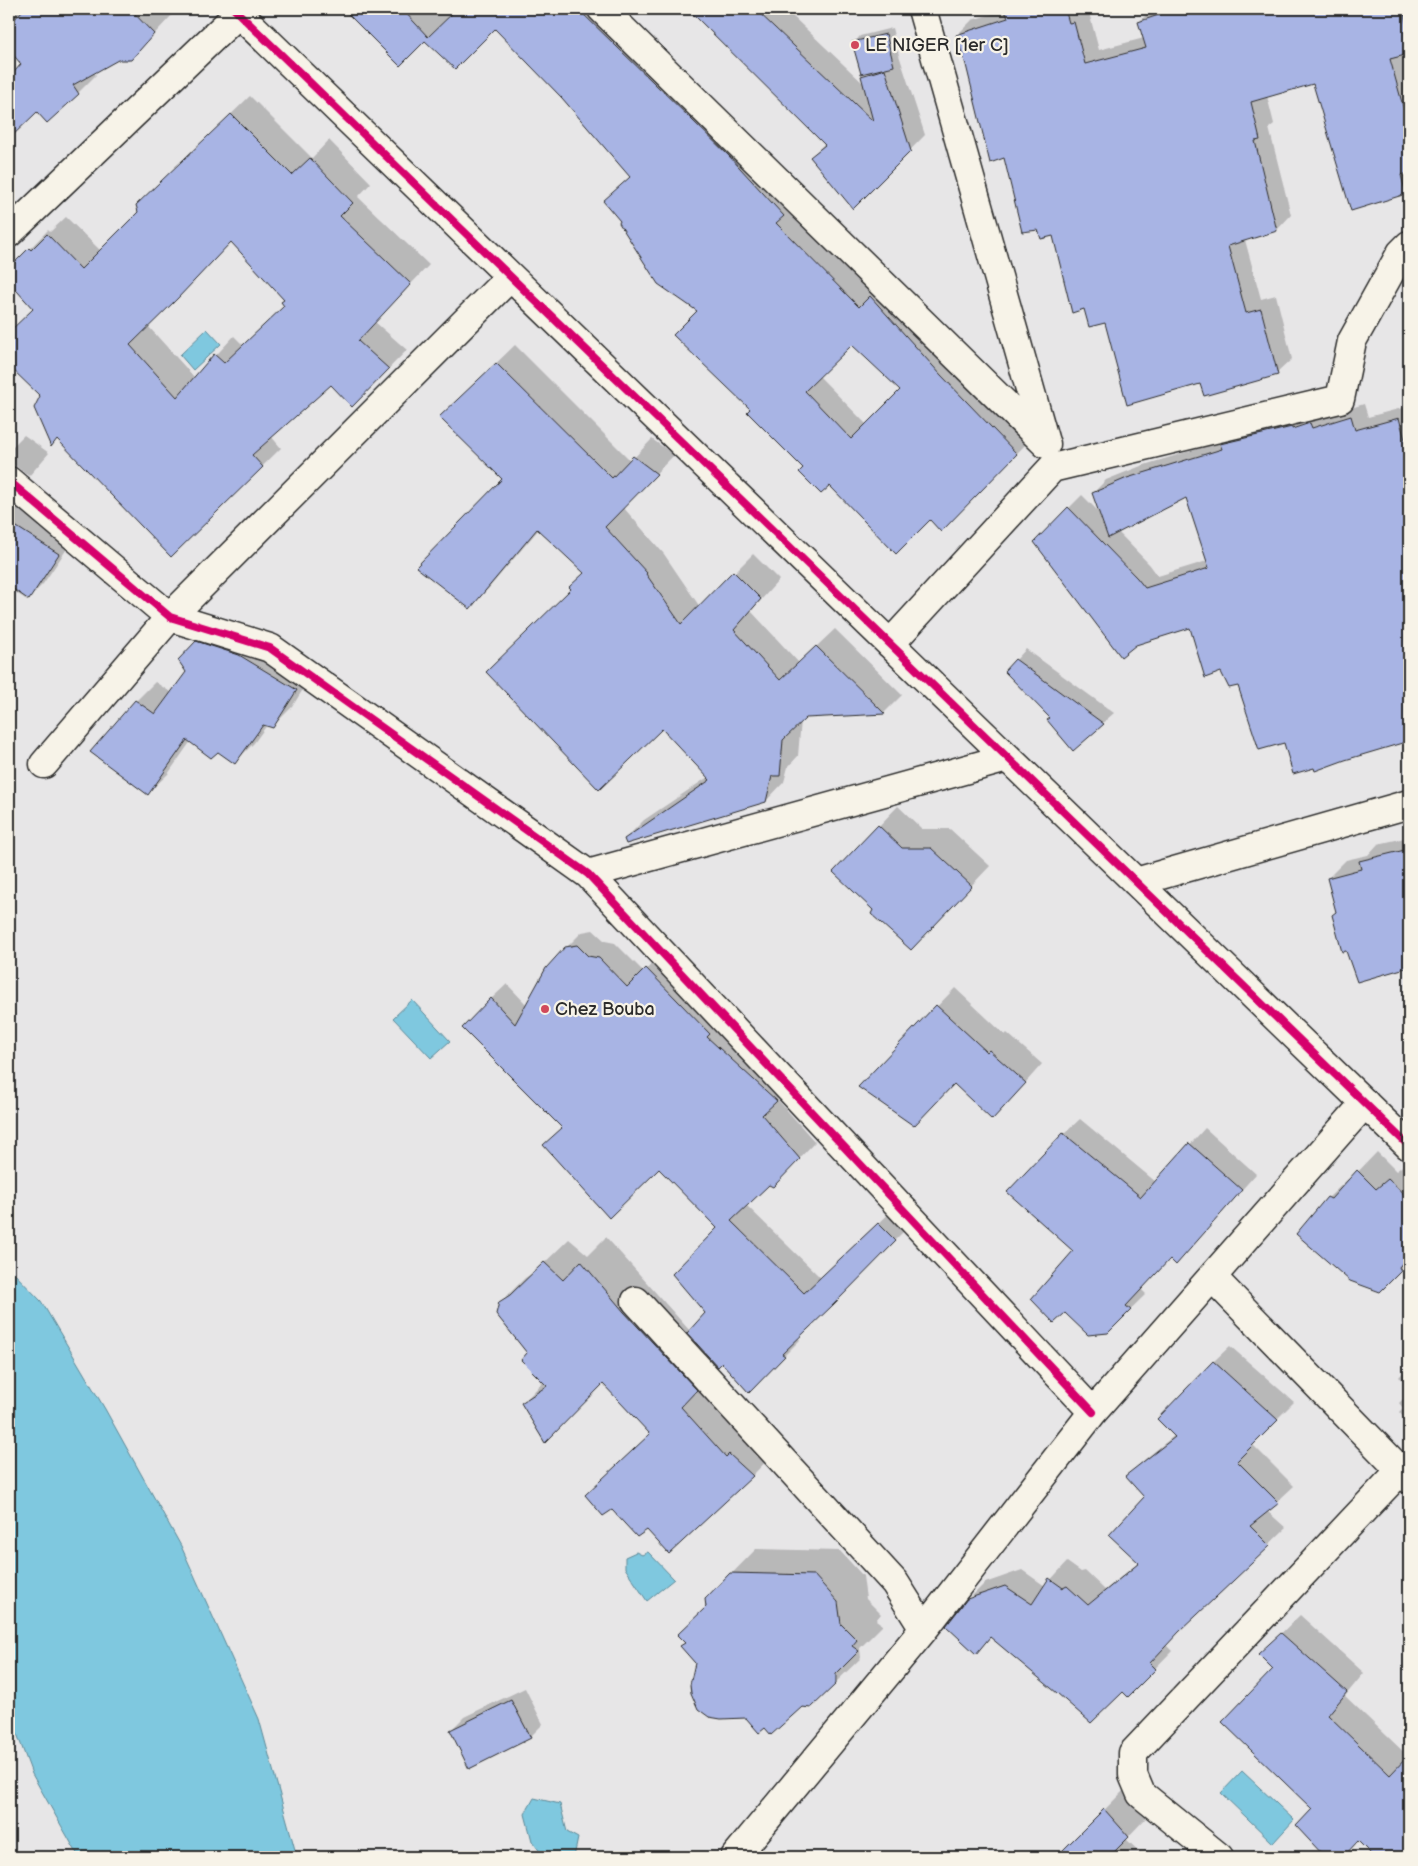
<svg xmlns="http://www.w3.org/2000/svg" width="1418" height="1866" viewBox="0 0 1418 1866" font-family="'Balsamiq Sans',sans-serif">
<rect width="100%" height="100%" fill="#e7e6e7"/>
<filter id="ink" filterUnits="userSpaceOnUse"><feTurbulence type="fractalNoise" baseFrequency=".02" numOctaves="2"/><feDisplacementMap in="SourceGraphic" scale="10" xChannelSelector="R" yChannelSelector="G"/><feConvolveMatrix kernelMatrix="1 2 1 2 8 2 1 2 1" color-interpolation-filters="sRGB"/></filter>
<g filter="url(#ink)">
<path fill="#7fc8df" stroke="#5d8997" d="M207,329L221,344L193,370L180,355Z
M412,1000L450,1041L431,1058L393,1018Z
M9,1268L41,1301L105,1409L181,1546L259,1719L297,1857H79L32,1774L9,1712Z
M636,1552L642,1555L648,1552L674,1579L647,1601L625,1568V1557Z
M1242,1771L1294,1820L1273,1843L1221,1793Z
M534,1798L560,1804L567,1832L578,1838L574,1857H544L532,1841L525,1814Z"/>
<path fill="#0003" fill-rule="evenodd" d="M15,9H165L172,15L131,59H118L94,72L96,75L78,93L37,110L9,137V80L23,64L9,48V14Z
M344,9H607L1031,439L941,530L930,519L830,484L805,468L752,409L698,311L605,201L631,176L563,97L495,28L425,39L400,64ZM852,343L901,390L867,425L819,376Z
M690,9H785L865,85L863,77L869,71L854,43L860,36L892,28L899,55L925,135L854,207L811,157L825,143Z
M1008,9H1088L1099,50L1144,38L1139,22L1152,9H1409V189L1405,193L1314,83L1267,96L1274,124L1269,128L1291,215L1277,230L1245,240L1261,299L1276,295L1292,359L1277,373L1201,382L1085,307L1054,234L1005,157L967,65L957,35L972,20Z
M250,96L312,158L329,140L371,183L358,197L429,265L375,322L407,350L352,406L331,383L271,436L281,448L171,556L58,438L51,445L42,396L9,364V333L35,308L9,281V270L48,230L50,232L66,217L101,251L139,213L156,187ZM232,240L285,300L286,305L243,345L234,336L195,378L148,326Z
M515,345L631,461L652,439L674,455L623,507L664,554L700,607L753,554L779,580L751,611L799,663L835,629L902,695L884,713L805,716L801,720L798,756L788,767L784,782L766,801L625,839L644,820L708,777L573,589L585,572L539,529L488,589L470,607L504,479L459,399Z
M1364,404L1368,417L1402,408H1409V731L1345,759L1315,767L1285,741L1239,685L1222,671L1190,626L1035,542L1082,495L1101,514L1093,493L1106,480L1141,466L1226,440L1325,416ZM1187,496L1207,561L1158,576L1150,565L1118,532Z
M24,435L49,453L29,476L13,464L10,465V469L75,537L43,584L27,600L9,588V450Z
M217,623L315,670L292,707L272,727L267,725L254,743L234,763L218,750L191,741L168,774L148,793L136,701L155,682L172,693L187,672L197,642Z
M1026,649L1114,713L1073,749L1051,718L1006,671Z
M898,806L922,829H950L990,866L930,929L875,909L835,872Z
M1409,837V966L1357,980L1328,878L1346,860L1368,855L1378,844Z
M593,930L605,941L615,943L644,972L662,953L792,1084L777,1099L815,1142L773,1186L769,1183L746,1205L821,1278L895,1208L911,1224L798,1337L800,1340L749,1391L722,1362L704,1382L776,1451L752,1476L651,1434L603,1382L522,1404L544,1381L500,1303L525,1278L536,1271L569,1239L588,1255L606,1237L690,1331L707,1313L719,1228L659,1167L563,1127L491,999L507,984L527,1005L566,948L582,932Z
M955,988L1005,1035L1007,1033L1042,1064L1010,1100L954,1083L860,1086Z
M1080,1119L1156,1182L1205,1128L1256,1174L1176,1263L1170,1257L1141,1289L1146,1294L1107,1332L1075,1251L1064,1134Z
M1377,1152L1396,1171L1409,1161V1261L1379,1291L1328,1198L1348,1179L1350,1180Z
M1230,1346L1294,1402L1252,1444L1294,1486L1267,1511L1286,1528L1188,1622L1166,1645L1172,1651L1128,1696L1123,1690L991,1637L976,1652L968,1600L985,1583L1022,1570L1045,1586L1067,1562L1081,1572L1085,1571L1105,1590L1139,1562L1145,1497L1127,1476L1144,1460L1175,1435L1213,1362Z
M1409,1358V1385L1399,1377L1408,1367L1404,1363Z
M1409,1393V1424L1399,1412L1403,1408L1399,1403Z
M756,1549L840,1551L863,1576L866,1599L881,1614L876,1620L883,1625L860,1648L861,1658L837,1681L836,1667L801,1706L765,1727L697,1663L682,1646L707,1607L706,1600Z
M1300,1615L1364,1673L1345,1696L1409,1757V1857H1375L1359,1840L1342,1857H1327L1298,1826L1314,1809L1275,1669L1260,1654Z
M525,1688L543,1724L530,1737L451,1730L464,1717Z
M1123,1791L1147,1817L1126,1839L1145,1857H1075L1067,1848Z"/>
<path fill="#a8b4e4" stroke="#2b2b2b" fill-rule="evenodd" d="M24,9H130L154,34L131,60H118L73,85L79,94L47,123L37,112L9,139V78L21,64L9,50V25Z
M343,9H402L428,37L457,9H578L729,156L784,216L776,223L859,307L870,296L941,375L1017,454L941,532L930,520L896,554L830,486L821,494L799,472L803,468L747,412L750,409L673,335L697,311L658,284L619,223L620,221L603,201L630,177L562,98L495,29L455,69L425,41L400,66ZM852,345L900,390L851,439L805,391Z
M688,9H755L873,121L861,76L885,69L911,151L853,209L810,157L825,145Z
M1004,9H1065L1069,23L1074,22L1085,64L1146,48L1138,22L1176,9H1403L1409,34V54L1390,59L1409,128V173L1401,175L1406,194L1351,211L1313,84L1251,102L1260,140L1255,141L1277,231L1228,246L1246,313L1261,309L1278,375L1204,396L1200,384L1127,405L1105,323L1089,327L1084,309L1072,313L1053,236L1041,239L1038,230L1022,232L1004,158L990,163L966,65L956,35L1008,18Z
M886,34L894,66L861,74L852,42Z
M231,114L292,175L310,158L353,203L340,216L411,284L358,341L389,369L352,407L331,385L252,455L263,467L171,557L57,439L51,447L34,408L40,396L9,366V332L33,309L9,282V268L29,248L31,250L47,234L81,269L138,212L136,205ZM231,242L284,300L281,302L284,306L224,363L214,354L177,397L130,345L177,299Z
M496,363L612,478L633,456L657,474L605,527L647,573L646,574L681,624L733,571L761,599L734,630L780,680L816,646L885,714L806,718L783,740L780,776H772L766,802L626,844L624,839L710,780L662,729L599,790L486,672L571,589L569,587L584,573L537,529L470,609L416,567L502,479L439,417Z
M1351,416L1355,430L1399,418L1409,454V741L1345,760L1315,771L1314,768L1293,774L1284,743L1259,750L1238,686L1229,688L1221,672L1205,678L1190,628L1136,645L1121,657L1034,542L1068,507L1137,578L1145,588L1209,568L1186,498L1108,538L1092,493L1127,478L1222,449L1220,444L1292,427V429L1310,423L1312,428Z
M9,522L59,554L29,600L9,586Z
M196,641L239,655L297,690L273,728L263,725L235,764L218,752L211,758L187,740L148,795L90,752L135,700L155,714L186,672L178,660Z
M1015,659L1104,724L1073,751L1047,720L1050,718L1004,671Z
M878,825L902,848H931L972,886L911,950L871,914L873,910L833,872Z
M1409,849V967L1357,982L1346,951L1342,952L1332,915L1336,912L1327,878L1361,869L1359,861Z
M577,945L588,956L599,958L627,987L646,968L710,1034L707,1037L777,1101L762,1115L800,1159L773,1187L769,1185L731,1221L804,1293L878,1223L896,1241L833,1305L782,1354L785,1356L749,1393L722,1363L718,1367L687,1333L705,1313L672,1274L717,1228L659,1169L609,1218L543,1145L562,1128L462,1028L491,998L515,1024L546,968L565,947Z
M936,1005L987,1052L989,1050L1026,1083L992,1120L954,1084L914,1126L858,1087Z
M1063,1133L1141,1197L1189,1143L1242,1190L1176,1265L1170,1259L1126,1306L1131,1310L1108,1333L1088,1335L1065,1313L1054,1323L1031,1299L1073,1251L1007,1192Z
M1357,1170L1376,1189L1388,1179L1409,1199V1255L1399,1267L1401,1271L1380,1292L1350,1281L1296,1234L1327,1197L1331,1199Z
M581,1261L624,1312L697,1390L681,1407L726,1457L729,1454L753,1476L669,1554L647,1530L637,1537L612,1510L603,1516L585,1495L650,1434L603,1384L545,1443L521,1403L547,1386L521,1360L527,1353L496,1314L499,1302L510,1295L544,1262L563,1280Z
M1213,1361L1278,1420L1237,1461L1279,1503L1250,1526L1270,1546L1179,1632L1150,1663L1156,1669L1128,1697L1123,1692L1091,1723L1057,1693L990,1637L976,1654L946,1626L967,1599L1005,1586L1032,1604L1049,1578L1063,1588L1067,1586L1088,1605L1139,1563L1109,1535L1144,1497L1125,1476L1175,1437L1157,1419Z
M730,1573L814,1575L838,1602L841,1624L857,1640L852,1646L859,1651L836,1674V1684L811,1708L802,1707L771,1735L765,1728L759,1733L746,1718L721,1719L709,1717L698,1709L691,1693L690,1685L695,1663L680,1646L685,1643L677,1635L706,1607L705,1599Z
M1281,1633L1347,1692L1328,1715L1390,1775L1409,1755V1847L1400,1857H1374L1358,1841L1343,1857H1325L1296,1826L1312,1809L1222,1722L1273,1669L1258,1654Z
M511,1700L531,1738L469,1769L450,1730Z
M1104,1809L1129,1837L1109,1857H1056Z"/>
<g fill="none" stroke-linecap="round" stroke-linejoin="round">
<g stroke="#2b2b2b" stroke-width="31">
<path id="minor" d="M234,9L1409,1146
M602,9L1046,444
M922,9L1045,442
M9,233L243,9
M9,481L170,617L270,648L588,874L1093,1412
M890,644L1052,468L1340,399L1352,341L1401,253L1409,245
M44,764L170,617L510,277
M588,874L1007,758
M1136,882L1409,804
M1212,1277L1409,1479
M636,1301L895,1583L924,1629
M735,1857L924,1629L1093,1412L1365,1103
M1219,1857L1141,1794L1133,1775V1753L1400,1471"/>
</g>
<use href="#minor" stroke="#f7f3e8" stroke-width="28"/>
<g stroke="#f7f3e8" stroke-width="11">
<path id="cycleway" d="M234,9L1409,1146
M9,481L170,617L270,648L588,874L1093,1412"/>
</g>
<use href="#cycleway" stroke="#d6006c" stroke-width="8"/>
</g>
</g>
<g fill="#d1495b" stroke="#f7f3e8" stroke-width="2">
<circle cx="855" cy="45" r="5"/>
<circle cx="545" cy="1009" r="5"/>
</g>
<g text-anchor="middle" stroke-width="4.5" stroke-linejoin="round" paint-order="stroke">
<g font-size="18" fill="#2b2b2b" stroke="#f7f3e8" text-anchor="start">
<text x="865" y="51">LE NIGER [1er C]</text>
<text x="555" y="1015">Chez Bouba</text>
</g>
</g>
<rect width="1418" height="1866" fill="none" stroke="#f7f3e8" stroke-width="30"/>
<rect x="15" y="15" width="1388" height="1836" fill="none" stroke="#2b2b2b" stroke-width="2" filter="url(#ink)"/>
</svg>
